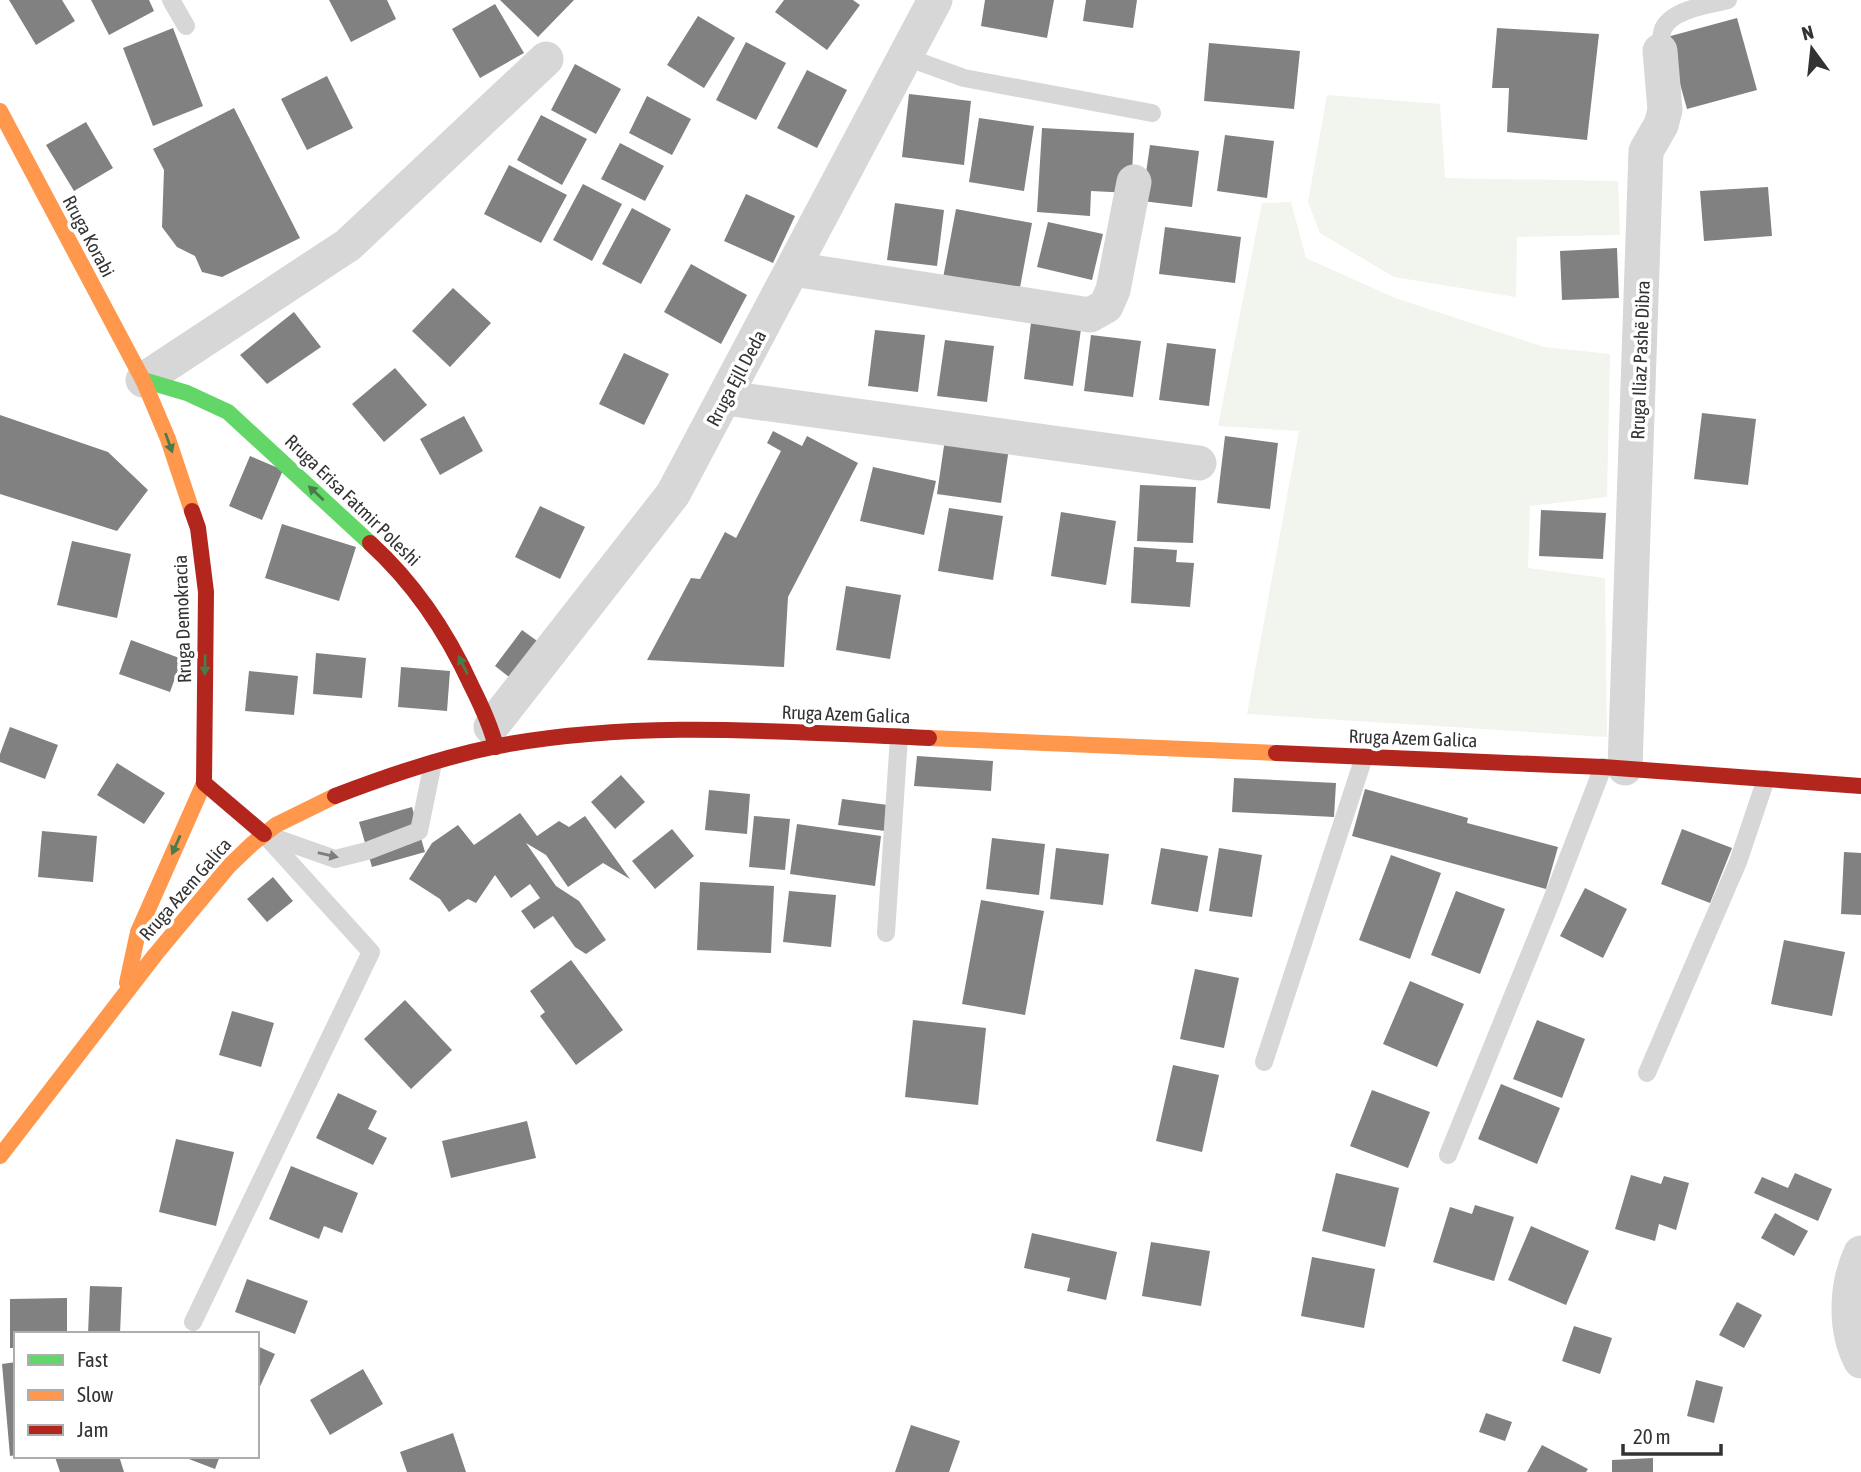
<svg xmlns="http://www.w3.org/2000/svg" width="1861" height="1472" viewBox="0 0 1861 1472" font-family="'Asap Condensed',sans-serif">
<rect width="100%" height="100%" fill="#fff"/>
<path fill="#f1f5ed" d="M1327,95L1440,104L1445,178L1618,181L1620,235L1517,237L1516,297L1394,277L1320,233L1308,202Z
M1291,202L1306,258L1395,298L1544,347L1610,354L1607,497L1530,506L1528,568L1605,578L1607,737L1247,714L1299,431L1218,426L1262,203Z"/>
<path fill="#818181" d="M9,0H62L75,21L36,45Z
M91,0H149L154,11L109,35Z
M329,0H387L396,19L351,42Z
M500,0H574L538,37Z
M784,0H853L860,5L827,50L775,12Z
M985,0H1054L1047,38L981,26Z
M1086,0H1137L1133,28L1083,21Z
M495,4L524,53L480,78L452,29Z
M698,16L735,38L704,88L667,65Z
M1737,18L1757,90L1687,109L1667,37Z
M173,28L203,106L153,126L123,48Z
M1497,28L1599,34L1587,140L1507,132L1509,88H1492Z
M746,42L786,63L756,120L716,100Z
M1209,43L1300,51L1294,109L1204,101Z
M575,64L621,89L596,134L551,110Z
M807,70L847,90L817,148L777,128Z
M327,76L353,128L307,150L281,99Z
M909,94L971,101L964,165L902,157Z
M647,96L691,119L672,155L629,133Z
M234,108L300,238L222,277L202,272L195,256L177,247L162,227L164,170L153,149Z
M541,115L587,139L562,185L517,160Z
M979,118L1034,126L1024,191L969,182Z
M86,122L113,168L74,191L46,145Z
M1042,128L1134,133L1131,193L1091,191L1090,216L1037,212Z
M1225,135L1274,141L1267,198L1217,191Z
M620,143L664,166L645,201L601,179Z
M1150,145L1199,151L1192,207L1142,201Z
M509,165L567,195L541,243L484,214Z
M583,184L622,204L592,261L553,240Z
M1768,187L1772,236L1704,241L1700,191Z
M746,194L795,216L773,263L724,241Z
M895,203L944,210L937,266L887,260Z
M632,208L671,229L641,284L602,264Z
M956,209L1032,223L1019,293L943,278Z
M1048,222L1103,234L1092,280L1037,267Z
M1165,227L1241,237L1235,283L1159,274Z
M1617,248L1619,298L1562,300L1560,251Z
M691,264L747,295L721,344L664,312Z
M453,288L491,323L450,367L412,331Z
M294,312L321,347L267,384L240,355Z
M1031,323L1081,329L1073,386L1024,379Z
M875,330L925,335L918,392L868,386Z
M1091,335L1141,341L1133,397L1084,391Z
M945,340L994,346L987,402L937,396Z
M1167,343L1216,349L1209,406L1159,400Z
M624,353L669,374L644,425L599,404Z
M395,368L427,405L384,442L352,404Z
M1702,413L1756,419L1748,485L1694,479Z
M0,415L108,452L148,490L117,531L0,494Z
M464,416L483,451L440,475L420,439Z
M773,431L802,446L807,436L858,463L788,597L784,667L647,660L691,578L700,579L725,532L736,538L781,451L767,443Z
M1225,436L1278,443L1270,509L1217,503Z
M945,439L1009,448L1001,503L937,494Z
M250,456L283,470L262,520L229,506Z
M873,467L936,481L924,535L860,521Z
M1140,485L1196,487L1193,543L1137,541Z
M540,506L585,527L560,579L515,557Z
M949,508L1003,516L993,580L938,571Z
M1541,510L1606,513L1603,559L1539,556Z
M1061,512L1116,521L1106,585L1051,576Z
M282,524L356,547L339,601L265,578Z
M72,541L131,554L117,618L57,605Z
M1134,547L1177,550L1176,562L1194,563L1190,607L1131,603Z
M846,586L901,595L890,659L836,650Z
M522,630L540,643L513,680L495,666Z
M131,640L182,659L170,692L119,674Z
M316,653L366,658L362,698L313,694Z
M401,667L450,671L447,711L398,707Z
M249,671L298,676L294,715L245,711Z
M10,727L58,745L45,779L0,762V754Z
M917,756L993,761L991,791L914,786Z
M117,763L165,793L144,824L97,795Z
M621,775L645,802L615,829L591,802Z
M1234,778L1336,783L1334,817L1232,812Z
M1365,789L1468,818L1467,823L1558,847L1546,889L1352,836Z
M709,790L750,794L747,834L705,830Z
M842,799L888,805L885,831L838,825Z
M412,807L425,852L372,867L359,822Z
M520,813L537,836L559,821L569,827L585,816L630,879L603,863L568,887L546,855L526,843L556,886L579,901L606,940L586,954L575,947L553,916L534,929L521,911L540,898L530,884L511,898L495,875L476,903L468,899L449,912L440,899L409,879L432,843L458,825L474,845Z
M754,816L790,819L785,870L749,867Z
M797,824L881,836L875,886L790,874Z
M672,829L694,856L655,889L632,861Z
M1682,829L1732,848L1710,903L1661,884Z
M42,831L97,836L93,882L38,877Z
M992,838L1045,844L1039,895L986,889Z
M1056,848L1109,854L1103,905L1050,899Z
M1161,848L1208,856L1198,912L1151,904Z
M1219,848L1262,855L1252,917L1209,911Z
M1844,852L1861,853V915L1841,914Z
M1391,855L1441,873L1410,959L1359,940Z
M273,877L293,901L267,922L247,899Z
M700,882L774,886L771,953L697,950Z
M1585,888L1627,909L1603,958L1560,936Z
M789,891L836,895L831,947L783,942Z
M1456,891L1505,909L1480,974L1431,955Z
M981,900L1044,911L1025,1015L962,1004Z
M1784,940L1845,952L1832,1016L1771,1004Z
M571,960L623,1030L576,1065L540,1016L545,1012L530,991Z
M1195,969L1239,978L1224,1048L1180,1039Z
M1410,981L1464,1004L1437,1067L1383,1044Z
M405,1000L452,1050L411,1089L364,1039Z
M232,1011L274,1023L261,1067L219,1055Z
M913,1020L986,1028L978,1105L905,1097Z
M1537,1020L1585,1039L1562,1098L1513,1079Z
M1173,1065L1219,1075L1202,1152L1156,1141Z
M1501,1084L1560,1108L1537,1164L1478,1139Z
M1372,1090L1430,1112L1408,1168L1350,1146Z
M338,1093L377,1111L368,1129L387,1138L373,1165L316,1138Z
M527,1121L536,1158L451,1178L442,1141Z
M176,1139L234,1152L216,1226L159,1212Z
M291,1166L358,1193L342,1233L324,1226L319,1239L269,1219Z
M1336,1173L1399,1188L1385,1247L1322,1231Z
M1795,1173L1832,1189L1818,1221L1754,1193L1762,1177L1788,1188Z
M1631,1175L1661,1184L1664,1176L1689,1183L1676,1230L1659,1224L1655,1241L1615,1229Z
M1475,1205L1514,1217L1494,1281L1433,1262L1450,1207L1472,1214Z
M1775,1213L1808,1231L1794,1256L1761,1238Z
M1531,1226L1589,1251L1566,1305L1508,1280Z
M1032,1233L1117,1252L1106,1300L1067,1291L1070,1278L1024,1268Z
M1151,1242L1210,1251L1201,1306L1142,1296Z
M1312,1257L1375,1269L1364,1328L1301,1316Z
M247,1279L308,1301L295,1334L235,1312Z
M90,1286L122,1287L120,1334H88Z
M67,1298V1334H16V1348H10V1299Z
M1737,1302L1762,1315L1744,1348L1719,1335Z
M1574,1326L1612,1338L1600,1374L1562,1361Z
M257,1346L275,1354L257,1393Z
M16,1362V1455L10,1456L2,1364Z
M363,1369L383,1404L330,1435L310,1400Z
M1696,1380L1723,1387L1714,1423L1687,1416Z
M1486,1413L1512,1422L1505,1441L1479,1432Z
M911,1425L960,1441L949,1472H895Z
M453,1433L466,1472H407L400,1452Z
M1542,1445L1588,1469L1586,1472H1527Z
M119,1456L124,1472H60L55,1457Z
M181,1456H220L215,1469Z
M1653,1458V1472H1612V1460Z"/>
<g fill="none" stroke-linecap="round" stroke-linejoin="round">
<path stroke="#d7d7d7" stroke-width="18" d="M171,0L186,26
M1660,51C1661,44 1661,35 1663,29C1672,9 1709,5 1728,0
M906,57L964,78L1152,113
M267,835L335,859L367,851L419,831L433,763
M886,933L899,737
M1264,1062L1364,757
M1647,1073L1738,862L1766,779
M1448,1155L1551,902L1603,767
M193,1322L371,952L264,834"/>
<path stroke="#d7d7d7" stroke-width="35" d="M793,269L1090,315L1106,306L1113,290L1134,182
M143,380L348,245L546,59
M726,398L1199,463
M491,727L673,494L935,0
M1625,768L1646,151L1661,125L1665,110L1660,51
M1861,1253C1846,1285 1844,1329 1861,1361"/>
<path stroke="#63d668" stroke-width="16" d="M143,380L187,393L228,412L370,543"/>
<path stroke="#ff974d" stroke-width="16" d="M0,111L143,380L168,439L192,511
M929,738L1276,753
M127,983L138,932L204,783
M0,1156L155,955L229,866L252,844L276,825L335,796"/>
<path stroke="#b3261e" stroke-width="16" d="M192,511L198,528L206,592L204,783L264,834
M370,543C415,584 447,632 472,687C482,707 491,726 496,747
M1276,753L1603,767L1861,786
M335,796C387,776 439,758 493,747C637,719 784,732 929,738"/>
</g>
<defs><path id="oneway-solid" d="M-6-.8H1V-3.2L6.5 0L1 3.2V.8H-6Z" transform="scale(1.75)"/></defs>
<g fill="#497c4b">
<use href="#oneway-solid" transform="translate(169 443) rotate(70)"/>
<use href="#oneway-solid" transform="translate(316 493) rotate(-137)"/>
<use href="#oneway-solid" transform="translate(205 665) rotate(91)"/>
<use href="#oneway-solid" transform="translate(463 665) rotate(-116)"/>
<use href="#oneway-solid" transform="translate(176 845) rotate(114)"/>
</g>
<use fill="#7d7d7d" href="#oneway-solid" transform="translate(328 855) rotate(13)"/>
<g text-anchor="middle" stroke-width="7" stroke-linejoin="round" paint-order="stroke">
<g font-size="19" fill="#333" stroke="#fff">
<text transform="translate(89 236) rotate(62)" y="7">Rruga Korabi</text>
<text transform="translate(1640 360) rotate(-88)" y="7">Rruga Iliaz Pashë Dibra</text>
<text transform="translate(736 378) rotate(-62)" y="7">Rruga Ejll Deda</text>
<text transform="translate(353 500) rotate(44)" y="7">Rruga Erisa Fatmir Poleshi</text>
<text transform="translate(182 619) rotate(-92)" y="7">Rruga Demokracia</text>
<text transform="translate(846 714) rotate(2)" y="7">Rruga Azem Galica</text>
<text transform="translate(1413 738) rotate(2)" y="7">Rruga Azem Galica</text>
<text transform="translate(185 889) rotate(-49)" y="7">Rruga Azem Galica</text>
</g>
</g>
<rect x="14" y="1332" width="245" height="126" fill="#ffffff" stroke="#adadad" stroke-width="2"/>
<rect x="28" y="1355" width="35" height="10" fill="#63d668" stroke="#adadad" stroke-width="2"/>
<text x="77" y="1367" font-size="21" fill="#333333">Fast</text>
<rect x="28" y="1390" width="35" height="10" fill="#ff974d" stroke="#adadad" stroke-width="2"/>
<text x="77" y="1402" font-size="21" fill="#333333">Slow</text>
<rect x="28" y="1425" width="35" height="10" fill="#b3261e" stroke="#adadad" stroke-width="2"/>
<text x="77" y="1437" font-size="21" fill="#333333">Jam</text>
<g transform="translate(1812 49) rotate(345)" stroke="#ffffff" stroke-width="5" paint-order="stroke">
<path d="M0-5L12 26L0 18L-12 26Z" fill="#333333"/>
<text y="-10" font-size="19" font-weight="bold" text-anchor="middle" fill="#333333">N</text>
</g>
<path d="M1623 1444v10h98v-10" fill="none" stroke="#333333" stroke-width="3.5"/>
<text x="1633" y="1444" font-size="21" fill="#333333" stroke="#ffffff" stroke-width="5" paint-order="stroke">20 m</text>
</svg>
